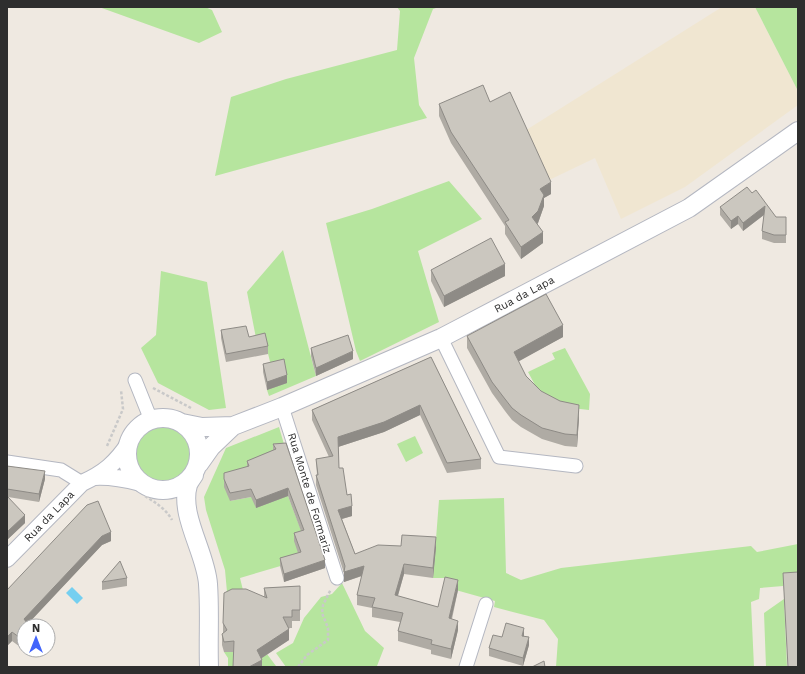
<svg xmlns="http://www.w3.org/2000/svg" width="805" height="674" viewBox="0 0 805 674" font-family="'Work Sans',sans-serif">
<rect width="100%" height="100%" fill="#efe9e1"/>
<path fill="#f0e6d1" d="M722,7H755L798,91V105L685,187L621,219L595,158L545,182L523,132Z"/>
<path fill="#b6e59e" d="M99,7H205L212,10L222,32L199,43Z
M397,7H439L433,9L414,58L419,105L427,118L215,176L231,97L286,79L397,50L400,11Z
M755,7H798V91Z
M449,181L482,219L418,251L439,322L360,361L356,351L326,223L372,209Z
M283,250L316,376L269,396L267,390L272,370L265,341L257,343L247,292Z
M161,271L207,282L226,408L209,410L158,383L141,348L156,335Z
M565,348L590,394L589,410L572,408L544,394L535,385L528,372L555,359L552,353Z
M135 454a28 28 0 1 1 56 0a28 28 0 1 1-56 0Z
M279,427L286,451L230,501L251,497L288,496L304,538L301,560L240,578L243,590L227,592L225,570L206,510L204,497L226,448Z
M415,436L423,453L406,462L397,444Z
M504,498L506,573L521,580L561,568L751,546L757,552L798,544V582L783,583V586L760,588L759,599L751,602L754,667H556L558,639L544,620L494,607L495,601L445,587L448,578H433L439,500Z
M342,583L365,631L384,648L377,666L286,667L276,653L293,643L304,618L321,597L332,594Z
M784,599L787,667H766L764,613Z
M224,652H234L233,667H228V658Z
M267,654L276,666V667H261L257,661Z"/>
<path fill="#75cff0" d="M72,587L83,598L77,604L66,593Z"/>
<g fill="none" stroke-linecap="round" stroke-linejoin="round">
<g stroke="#b4b7c1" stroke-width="15">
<path id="minor" d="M441,338L499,457L576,466
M135,380L151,420
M282,407L337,578
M7,462L61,470L82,483
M466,667L486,604"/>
</g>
<g stroke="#b4b7c1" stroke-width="18">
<path id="tertiary" d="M95,477C111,476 125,479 141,483
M7,559L82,483C104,473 116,463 129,443"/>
</g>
<g stroke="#b4b7c1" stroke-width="20">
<path id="secondary" d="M127 454a36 36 0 1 1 72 0a36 36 0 1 1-72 0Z
M182,423L202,427L233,426
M199,464L211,447L233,426L282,407L441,338L464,326L689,208L798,131
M194,475C192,478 189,482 188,485C179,515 206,553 208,584C210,611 208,639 209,667"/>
</g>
<path stroke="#c9c9c9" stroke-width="2.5" stroke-dasharray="3 2" stroke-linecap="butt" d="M153,388L191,408
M107,446L123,409L121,390
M145,496C156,503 166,509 172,520
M298,667L307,655L328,640V628L322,613L323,605L331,589"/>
<use href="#minor" stroke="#fff" stroke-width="13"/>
<use href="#tertiary" stroke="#fff" stroke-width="16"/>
<use href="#secondary" stroke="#fff" stroke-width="18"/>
</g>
<path fill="#afaba4" d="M490,102L551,194L544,198V206L538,223L537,224L543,243L521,259L505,234V226L451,143L439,116V104Z
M752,193L776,217H786V243H774L762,239V231L764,215L743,231L738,224L731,229L720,215V207Z
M431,270L505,276L444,307L431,281Z
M221,330L249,337L268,346V354L226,362L221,338Z
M467,336L563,337L518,361L526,376L541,391L579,417L577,447L565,446L542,439L521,427L512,420L505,411L492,393L467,348Z
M311,348L353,359L316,376L311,356Z
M431,357L481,459V469L447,473L420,415L384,432L338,447L339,468L352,516L342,519L355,554L436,547L433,578L404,574L398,596L438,607L458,590L452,619L458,630L451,659L431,654V650L398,641V631L400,622L372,617V608L357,605V595L362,576L344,582V573L316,485V475H317L316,459L329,457L312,420V410Z
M263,364L287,383L267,390L263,372Z
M286,443L325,568L284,582L280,566V558L298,553L294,541V533L301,531L288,496L256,508L251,497L230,501L224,487V479L247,467V461L273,450V444Z
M7,466L45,479L39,502L8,497L25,523L7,540Z
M111,532V541L102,545L27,624L23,649L12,641L7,646V590Z
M783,573L798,667H788Z
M127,578V586L102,590V582Z
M300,586V621H292V628H289V640L262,658V667L233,652H224L222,645V634L223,633V623L264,597V588Z
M524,636L529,645L523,666L489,656V648L502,637Z"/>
<path fill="#8e8b86" d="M551,182V194L544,198V206L538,223L532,229V217L540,189Z
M765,206V214L743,231V223Z
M738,216V224L731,229V221Z
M543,232V243L521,259V247Z
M505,264V276L444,307V296Z
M563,325V337L514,364V352Z
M353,351V359L316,376V368Z
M287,375V383L267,390V382Z
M420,405V415L384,432L338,447V437Z
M579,405V417L577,447V435Z
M45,471V479L39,502V494Z
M288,488V496L256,508V500Z
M352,506V516L338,520V510Z
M25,515V523L7,540V532Z
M111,532V541L102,545L26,626L24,619L102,536Z
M436,537V547L433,578V568Z
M325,560V568L284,582V574Z
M404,564V574L395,605V595Z
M364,566V575L344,582V572Z
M458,580V590L449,628V618Z
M458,621V630L451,659V649Z
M524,628V636H522Z
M289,629V640L257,661V650Z
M12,632V641L7,646V637Z
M529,637V645L523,666V658Z
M24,639V648L23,649V640Z
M262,660V667H249Z"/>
<path fill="#cbc7bf" stroke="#8e8b86" d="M483,85L490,102L510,92L551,182L540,189L544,195L538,211L532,217L543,232L521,247L505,222L509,220L451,132L439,104Z
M747,187L752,193L756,190L776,217H786V235H774L762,231L765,206L743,223L738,216L731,221L720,207Z
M491,238L505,264L444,296L431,270Z
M546,294L563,325L514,352L526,376L541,391L560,401L579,405L577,435L565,434L542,428L521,415L512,408L505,399L492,382L467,336Z
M246,326L249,337L265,333L268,346L226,354L221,330Z
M348,335L353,351L316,368L311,348Z
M431,357L481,459L447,463L420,405L384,422L338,437L339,468H343L347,495L351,494L352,506L338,510L355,554L378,545L401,546L402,535L436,537L433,568L404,564L395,595L438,607L445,577L458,580L449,618L458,621L451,649L431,644L432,640L398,631L403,613L372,607L375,598L357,595L364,566L344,572L345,566L316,475H318L316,459L333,456L312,410Z
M284,359L287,375L267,382L263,364Z
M286,443L325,560L284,574L280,558L301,552L294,533L304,530L288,488L256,500L251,489L230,493L224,479V473L249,466L247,461L276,449L273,444Z
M7,466L45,471L39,494L7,489Z
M7,496L25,515L7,532Z
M98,501L111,532L102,536L24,619L29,626H24V639L23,640L12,632L7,637V590L87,505Z
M120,561L127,578L102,582Z
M798,572V667H788L783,573Z
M300,586V610H292V617H283L289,629L257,650L262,660L249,667H233L234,641L224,642L222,634L227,630L223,623L224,593L232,589H246L267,598L264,588Z
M506,623L524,628L522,636L529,637L523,658L489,648L493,635L502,637Z
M544,661L545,667H532Z"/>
<g text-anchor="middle" stroke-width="3.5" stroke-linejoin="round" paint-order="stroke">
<g font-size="11" fill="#2e2e2e" stroke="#fff">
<text transform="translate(524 294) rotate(-28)" y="4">Rua da Lapa</text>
<text transform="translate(310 493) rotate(73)" y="4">Rua Monte de Formariz</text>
<text transform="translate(49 516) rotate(-46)" y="4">Rua da Lapa</text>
</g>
</g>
<rect width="805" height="674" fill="none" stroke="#2e2e2e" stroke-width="16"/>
<g transform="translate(36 638)"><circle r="19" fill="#ffffff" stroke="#ababab"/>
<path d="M0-3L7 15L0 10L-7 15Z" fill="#4264fb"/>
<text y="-6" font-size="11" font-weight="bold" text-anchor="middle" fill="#2e2e2e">N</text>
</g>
</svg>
